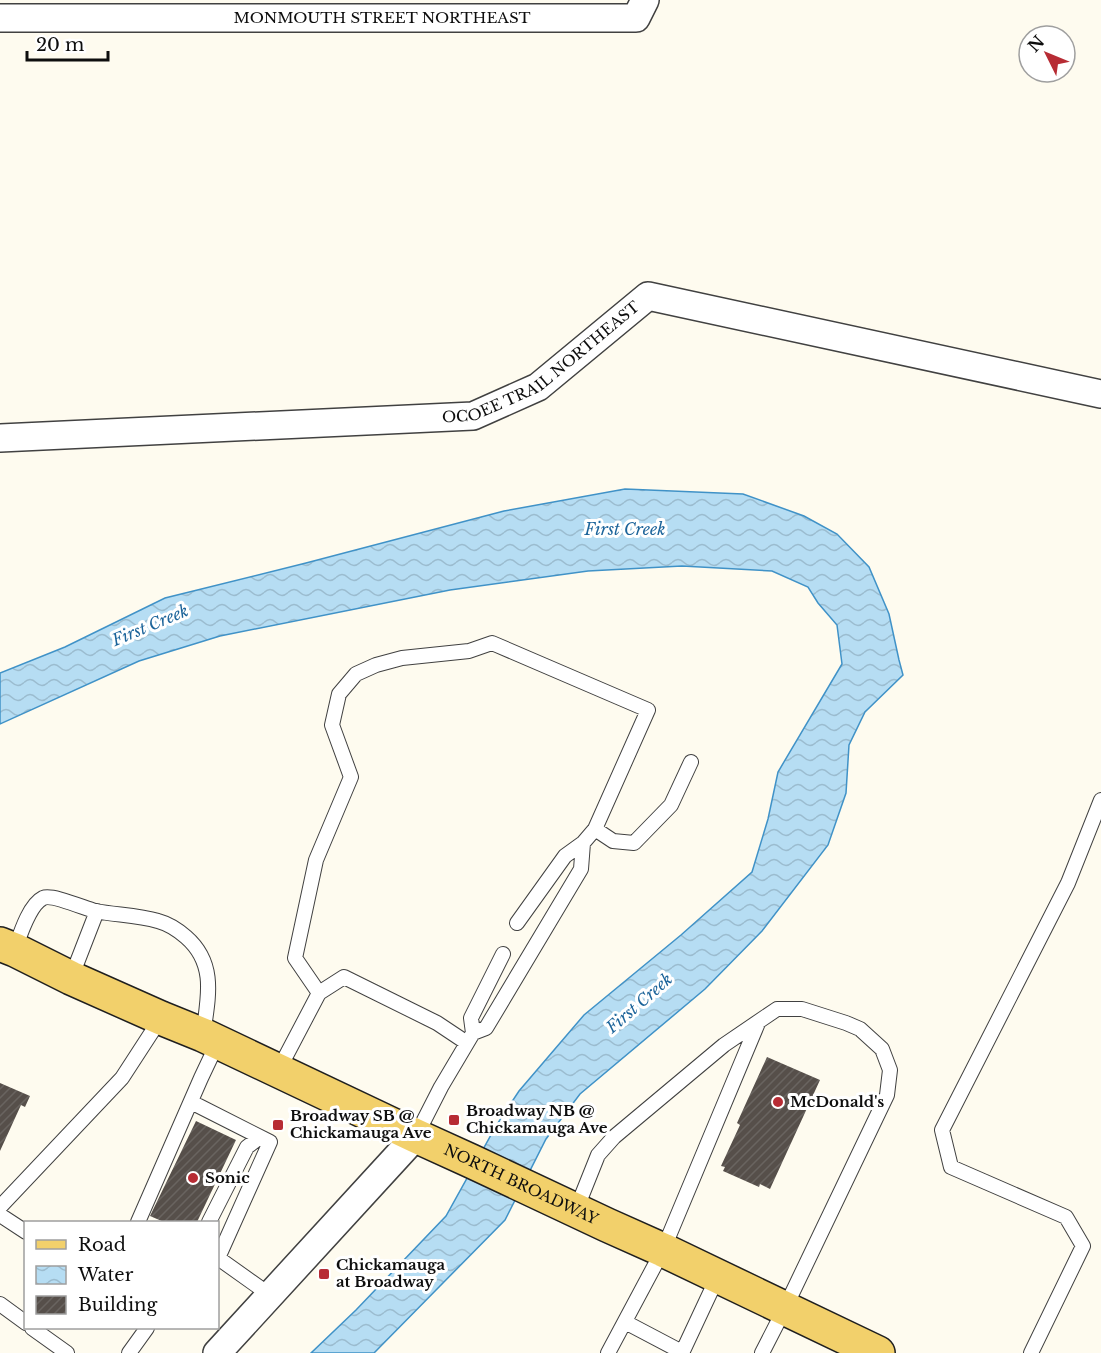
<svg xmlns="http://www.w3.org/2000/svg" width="1101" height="1353" viewBox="0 0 1101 1353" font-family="'Libre Baskerville',serif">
<defs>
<pattern id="water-waves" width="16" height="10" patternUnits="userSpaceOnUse" patternTransform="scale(1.5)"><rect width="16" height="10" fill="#b6ddf3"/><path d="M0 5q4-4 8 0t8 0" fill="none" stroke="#9bbccf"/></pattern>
<pattern id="building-hatch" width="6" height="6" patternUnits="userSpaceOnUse" patternTransform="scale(1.5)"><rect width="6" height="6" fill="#564f4a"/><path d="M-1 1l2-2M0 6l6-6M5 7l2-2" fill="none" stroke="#696460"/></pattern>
</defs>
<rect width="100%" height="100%" fill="#fefbef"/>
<path fill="url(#water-waves)" stroke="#4092c7" stroke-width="1.5" d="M625,489L743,494L804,516L837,534L869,567L889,614L899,660L903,675L865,712L849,745L846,793L828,845L762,931L705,989L580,1094L546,1139L505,1220L374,1353H311L356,1310L446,1216L496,1126L519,1091L584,1015L681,935L752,872L768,819L778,772L842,664L837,625L818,603L808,587L772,571L682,566L588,571L450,590L220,636L139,661L0,724V673L65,647L165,598L306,563L504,511Z"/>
<path fill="url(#building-hatch)" d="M767,1057L820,1080L770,1189L760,1184L759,1187L723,1171L725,1167L721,1166L740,1125L737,1123Z
M0,1083L30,1096L25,1107L21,1105L0,1151Z
M196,1121L236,1140L197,1222H164L150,1216Z"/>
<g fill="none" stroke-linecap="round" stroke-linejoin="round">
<g stroke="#414141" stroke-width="16">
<path id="lane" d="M517,923L565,856L583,843
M15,949C20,935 29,905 43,898C52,894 84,908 95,911C116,915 138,915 158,921C169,924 178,930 186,937C217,964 208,998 203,1035
M71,978L97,911
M319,993L295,958L316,860L351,777L332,725L339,694L356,674L376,665L402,658L469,651L492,643L648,710L595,829
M473,1033L471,1018L503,954
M278,1071L319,993L344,977L437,1023L467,1043
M191,1102L270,1142L218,1258
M416,1136L441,1087L473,1033L486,1028L581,869L583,843L595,829L613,841L634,843L671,805L691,762
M0,1207L122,1078L161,1018
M576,1210L598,1155L614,1137L724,1045L777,1009H802L846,1023L860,1029L882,1049L890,1070L887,1095L785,1308L762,1353
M0,1215L26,1232
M138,1222L201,1078L218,1042
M209,1222L247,1147L260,1137
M218,1258L270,1295
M0,1304L26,1323
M625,1322L682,1352
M32,1328L67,1353
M129,1353L147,1328
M608,1353L663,1250L758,1023
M682,1353L718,1276
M1031,1353L1083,1246L1066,1217L951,1167L942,1130L1068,883L1101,800"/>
</g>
<g stroke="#414141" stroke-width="30">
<g id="street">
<path id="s1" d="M0,18H636L645,0"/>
<path id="s2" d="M0,438L473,416L538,387L648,296L1101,394"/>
<path d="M217,1353L416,1136"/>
</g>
</g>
<g stroke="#1f1f1f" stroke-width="36">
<g id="primary">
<path id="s3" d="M0,944L15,950L71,978L161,1018L203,1035L416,1136L471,1161L607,1225L663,1250L878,1353"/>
</g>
</g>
<use href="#lane" stroke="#fff" stroke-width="14"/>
<use href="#street" stroke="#fff" stroke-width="27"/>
<use href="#primary" stroke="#f2d06b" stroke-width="33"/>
</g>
<g fill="#b72c34" stroke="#fff" stroke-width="2">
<circle cx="778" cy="1102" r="6"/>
<rect x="448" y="1114" width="12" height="12" rx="3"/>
<rect x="272" y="1119" width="12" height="12" rx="3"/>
<circle cx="193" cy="1178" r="6"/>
<rect x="318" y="1268" width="12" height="12" rx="3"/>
</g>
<g text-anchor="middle" stroke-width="6" stroke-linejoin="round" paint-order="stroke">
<g font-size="15" fill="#0e0e0e" stroke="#fff">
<text dy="5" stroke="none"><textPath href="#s1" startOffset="382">MONMOUTH STREET NORTHEAST</textPath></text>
<text dy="5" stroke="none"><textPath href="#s2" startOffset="558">OCOEE TRAIL NORTHEAST</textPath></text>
<text dy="5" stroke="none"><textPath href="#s3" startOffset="574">NORTH BROADWAY</textPath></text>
</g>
<g font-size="15" font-weight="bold" fill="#0e0e0e" stroke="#fff" text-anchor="start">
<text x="790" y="1107">McDonald's</text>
<text x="466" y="1116">Broadway NB @<tspan x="466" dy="17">Chickamauga Ave</tspan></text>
<text x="290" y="1121">Broadway SB @<tspan x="290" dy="17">Chickamauga Ave</tspan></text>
<text x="205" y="1183">Sonic</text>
<text x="336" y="1270">Chickamauga<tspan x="336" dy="17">at Broadway</tspan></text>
</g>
<g font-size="16" font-style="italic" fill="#1c649a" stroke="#fff">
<text x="625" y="535">First Creek</text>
<text transform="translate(150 625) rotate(-23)" y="6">First Creek</text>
<text transform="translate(639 1003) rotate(-41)" y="6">First Creek</text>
</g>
</g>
<rect x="24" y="1221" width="195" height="108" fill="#ffffff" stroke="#9f9f9f" stroke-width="1.5"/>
<rect x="36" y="1240" width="30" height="9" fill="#f2d06b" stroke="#9f9f9f" stroke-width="1.5"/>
<text x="78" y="1251" font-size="18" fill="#0e0e0e">Road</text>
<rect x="36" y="1266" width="30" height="18" fill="url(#water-waves)" stroke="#9f9f9f" stroke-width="1.5"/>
<text x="78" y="1281" font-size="18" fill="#0e0e0e">Water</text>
<rect x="36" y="1296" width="30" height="18" fill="url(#building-hatch)" stroke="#9f9f9f" stroke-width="1.5"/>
<text x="78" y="1311" font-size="18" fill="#0e0e0e">Building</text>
<g transform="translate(1047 54) rotate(313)"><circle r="28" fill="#ffffff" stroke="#9f9f9f" stroke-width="1.5"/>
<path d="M0-4.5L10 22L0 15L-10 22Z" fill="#b72c34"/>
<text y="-9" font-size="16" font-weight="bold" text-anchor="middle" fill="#0e0e0e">N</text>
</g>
<path d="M27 51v9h81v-9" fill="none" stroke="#0e0e0e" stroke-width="3"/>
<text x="36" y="51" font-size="18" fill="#0e0e0e" stroke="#ffffff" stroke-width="4.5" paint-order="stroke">20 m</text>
</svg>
